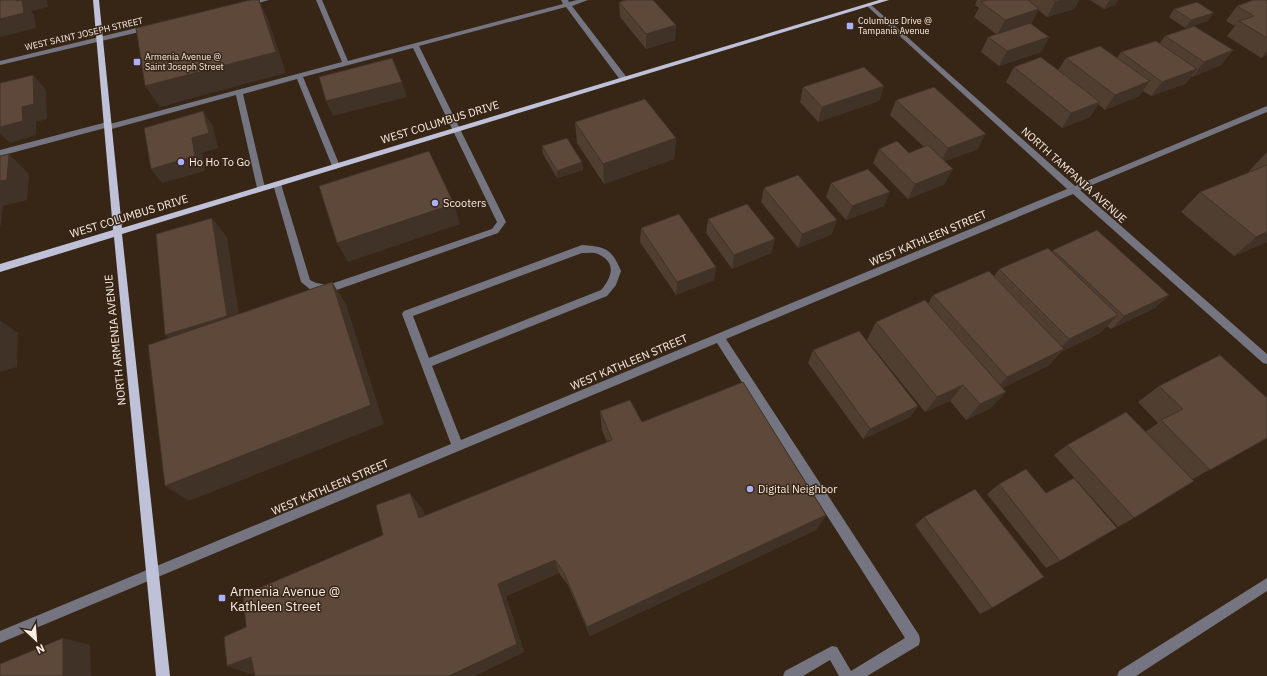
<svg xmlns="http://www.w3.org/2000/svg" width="1267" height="676" viewBox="0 0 1267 676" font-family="'IBM Plex Sans',sans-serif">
<rect width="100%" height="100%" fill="#372516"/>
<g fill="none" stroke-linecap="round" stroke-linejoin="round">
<path fill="#747580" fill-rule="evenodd" d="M257,0H269L248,6L245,4Z
M316,0H322L348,61L563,4L561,0H568L569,2L577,0H588L572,6L628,79L624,81H621L566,7L419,46L506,222L498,233L328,293L311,290L301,282L273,184L274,182H280L281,184L310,280L316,283L328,285L492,229L497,222L413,48L303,77L340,166L336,169L332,166L297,79L243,94L265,188L261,191L257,188L236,95L108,130L105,128L0,156V150L107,122L110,124L342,62Z
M869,3L1075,186L1267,106V112L1080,190L1267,354V364L1263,363L1073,194L726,339L919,635L920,640L919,645L867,676H839L830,660L803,676H783L785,671L832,646L837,647L851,671L905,638L717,343L0,643V631L451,444L402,314L404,311L582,245C606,247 611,248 621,271L616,285L607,296L432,366L461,440L1067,189L867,6V4ZM582,253C587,253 594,252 598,254C618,263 611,278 601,290L429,358L413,316Z
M149,25H152V29L0,65V61Z
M1267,578V591L1136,676H1117L1119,671Z"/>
<path fill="#bfc1d8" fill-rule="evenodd" d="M93,0H99L122,228L879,0H889L122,234L170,676H156L114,237L0,272V264L113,230Z"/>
</g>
<path fill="#503e31" d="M977,0H1079L1074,9L1047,17L1038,10L1031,24L1049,37L1041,52L999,66L981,52L988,37L996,34L974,17L979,8L975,5Z
M1090,0H1118L1115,5L1104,9Z
M1267,0V55L1261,58L1227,36L1235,26L1226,21L1237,6Z
M619,2L676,25L675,40L646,49L620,17Z
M1174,9L1208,21L1185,28L1169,17Z
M1165,36L1233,50L1221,65L1192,77V76L1185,84L1151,96L1143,91L1139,96L1105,110L1098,104L1090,117L1062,128L1006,82L1014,67L1058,70L1066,58H1117L1121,52L1160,43Z
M884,86L879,101L818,122L800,102L803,87Z
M896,100L978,149L945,161V184L908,199L873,163L879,149L909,153L924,147L890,115Z
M575,122L676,138L674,159L604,184L577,143Z
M542,146L582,162L583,170L557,178L543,154Z
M1267,152V242L1234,256L1181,212L1200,192L1250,172L1249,171Z
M831,183L884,206L846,220L826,197Z
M764,188L832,234L798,248L761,202Z
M708,219L775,239L771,253L732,269L706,233Z
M641,228L716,267L714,280L676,295L640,242Z
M1053,250L1169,295L1155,308L1111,329L1107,326L1100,333L1061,352L1048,366L1002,388L991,408L966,420L950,401L925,412L867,340L876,322L928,304L933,295L994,276L999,269L1052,252Z
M813,350L918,406L910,417L863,439L808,363Z
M1159,386L1267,438L1193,479L1134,518L1118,527L1054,455L1067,445L1145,432L1158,423L1138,402Z
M600,411L642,422L826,515L816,530L590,636L568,585L559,573L506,596L524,652L474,676H255L254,673L252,674L227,666L246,627L422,508L425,516L607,442L602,430Z
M999,484L1046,493L1060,561L1046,568L987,494Z
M924,517L992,608L980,614L915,525Z"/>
<path fill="#413228" d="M16,0H47L48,7L31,11L34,15L36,28L0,37V19L16,1Z
M259,0L268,19L286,73L160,107L145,86Z
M1062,0H1079L1074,9L1047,17L1055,2Z
M1110,0H1118L1115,5L1104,9Z
M1039,9L1031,24L997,35L1005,20Z
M1214,13L1208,21L1185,28L1191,20Z
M676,25L675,40L646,49V34Z
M1049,37L1041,52L999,66L1007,51Z
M1233,50L1221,65L1192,77L1204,62Z
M1267,51V55L1261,58Z
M1197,69L1185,84L1151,96L1162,82Z
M33,75L46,90L47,119L36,122V135L10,143L0,133V118L22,107Z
M1150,81L1139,96L1105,110L1115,95Z
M402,82L407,97L333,116L326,101Z
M884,86L879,101L818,122L822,107Z
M1100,102L1090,117L1062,128L1071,113Z
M203,111L213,126L218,148L202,153L205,171L162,183L151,169L192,138Z
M986,134L978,149L940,163L948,148Z
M676,138L674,159L604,184L603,164Z
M9,154L29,174L27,200L3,206L1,225H0V181Z
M582,162L583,170L557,178V171Z
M953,169L945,184L908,199L915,184Z
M890,192L884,206L846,220L852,206Z
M454,204L460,224L348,262L337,243Z
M212,218L227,237L242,333L183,352L165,335Z
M837,220L832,234L798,248L802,234Z
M1267,232V242L1234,256L1256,237Z
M775,239L771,253L732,269L734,255Z
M716,267L714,280L676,295L677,282Z
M332,282L346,304L384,424L189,501L165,486Z
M1169,295L1155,308L1111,329L1124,316Z
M1118,315L1100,333L1061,352L1048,366L992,393L1007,377L1056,353L1069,339Z
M1,321L18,333L17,367L0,372V340Z
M963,385L950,401L925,412L937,397Z
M1006,392L991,408L966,420L980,404Z
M918,406L910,417L863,439L870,429Z
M410,493L422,508L431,533L419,518Z
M826,515L816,530L590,636L587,627Z
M555,560L559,573L506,596L524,652L474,676H449L498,584Z
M63,638L90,645L91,676H63Z
M251,657L274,665L252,674L227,666Z"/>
<path fill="#5d4839" stroke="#413228" d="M0,0H16V1L22,0L24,13L0,19Z
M250,0H259L276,52L145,86L136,28Z
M626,0H653L676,25L646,34L619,2Z
M987,0H1028L1039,9L1005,20L981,2Z
M1053,0H1062L1055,2Z
M1253,0H1267V38L1239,21L1254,16L1237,6Z
M1197,2L1214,13L1191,20L1174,9Z
M1030,23L1049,37L1007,51L988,37Z
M1194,26L1233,50L1204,62L1165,36Z
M1156,41L1197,69L1162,82L1121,52Z
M1100,46L1150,81L1115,95L1066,58Z
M1041,57L1100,102L1071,113L1014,67Z
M392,58L402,82L326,101L319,77Z
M864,67L884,86L822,107L803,87Z
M33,75L34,104L22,107L23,121L0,127V83Z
M934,87L986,134L948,148L896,100Z
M645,99L676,138L603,164L575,122Z
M203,111L209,133L192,138L195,156L151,169L144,128Z
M567,138L582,162L557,171L542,146Z
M897,141L909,153L928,145L953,169L915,184L879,149Z
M429,151L454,204L337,243L319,186Z
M9,154L7,180L0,181V156Z
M1267,165V232L1256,237L1200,192Z
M868,169L890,192L852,206L831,183Z
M798,175L837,220L802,234L764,188Z
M747,204L775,239L734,255L708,219Z
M679,214L716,267L677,282L641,228Z
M212,218L227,316L165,335L156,234Z
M1097,230L1169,295L1124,316L1053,250Z
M1048,248L1118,315L1069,339L999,269Z
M989,271L1064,349L1007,377L933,295Z
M332,282L371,405L165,486L148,345Z
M925,300L1006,392L980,404L963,385L937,397L876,322Z
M0,321H1L0,340Z
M859,331L918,406L870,429L813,350Z
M1220,355L1267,398V438L1210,470L1161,420L1183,409L1159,386Z
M743,382L826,515L587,627L564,573L555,560L498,584L517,644L449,676H255L251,657L227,666L224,637L246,627L243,595L383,535L376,505L410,493L419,518L612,440L600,411L630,400L642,422Z
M1126,412L1194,481L1134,518L1067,445Z
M1026,469L1046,493L1074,478L1117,528L1060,561L999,484Z
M975,489L1044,577L992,608L924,517Z
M63,638V676H0V664Z"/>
<g fill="#acaffb" stroke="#372516" stroke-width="1.5">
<rect x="846" y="22" width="8" height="8" rx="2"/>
<rect x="133" y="58" width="8" height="8" rx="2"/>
<circle cx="181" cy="162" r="4"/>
<circle cx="435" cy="203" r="4"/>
<circle cx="750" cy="489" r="4"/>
<rect x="218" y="594" width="8" height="8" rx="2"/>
</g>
<g text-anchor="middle" stroke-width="3" stroke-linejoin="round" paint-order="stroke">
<g font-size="9" fill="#fbeee5" stroke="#372516" text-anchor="start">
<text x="858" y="24">Columbus Drive @<tspan x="858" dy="10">Tampania Avenue</tspan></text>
<text x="145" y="60">Armenia Avenue @<tspan x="145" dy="10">Saint Joseph Street</tspan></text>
</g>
<g font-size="9" fill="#fbeee5" stroke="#372516">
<text transform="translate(84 34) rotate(-13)" y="3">WEST SAINT JOSEPH STREET</text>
</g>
<g font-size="11" fill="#fbeee5" stroke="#372516">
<text transform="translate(440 122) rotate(-17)" y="4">WEST COLUMBUS DRIVE</text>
<text transform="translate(1074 175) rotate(42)" y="4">NORTH TAMPANIA AVENUE</text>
<text transform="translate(129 216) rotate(-17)" y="4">WEST COLUMBUS DRIVE</text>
<text transform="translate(928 238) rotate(-23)" y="4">WEST KATHLEEN STREET</text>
<text transform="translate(115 340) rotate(-96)" y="4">NORTH ARMENIA AVENUE</text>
<text transform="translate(629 362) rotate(-23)" y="4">WEST KATHLEEN STREET</text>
<text transform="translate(330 487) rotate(-23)" y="4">WEST KATHLEEN STREET</text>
</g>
<g font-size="11" fill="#fbeee5" stroke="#372516" text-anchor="start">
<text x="189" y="166">Ho Ho To Go</text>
<text x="443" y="207">Scooters</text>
<text x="758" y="493">Digital Neighbor</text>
</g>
<g font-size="13" fill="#fbeee5" stroke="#372516" text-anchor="start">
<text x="230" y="596">Armenia Avenue @<tspan x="230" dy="15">Kathleen Street</tspan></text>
</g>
</g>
<g transform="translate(36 640) rotate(154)" stroke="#372516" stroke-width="3" paint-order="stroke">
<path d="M0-3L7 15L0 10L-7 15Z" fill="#fbeee5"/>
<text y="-6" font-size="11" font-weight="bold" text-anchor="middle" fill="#fbeee5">N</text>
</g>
</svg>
